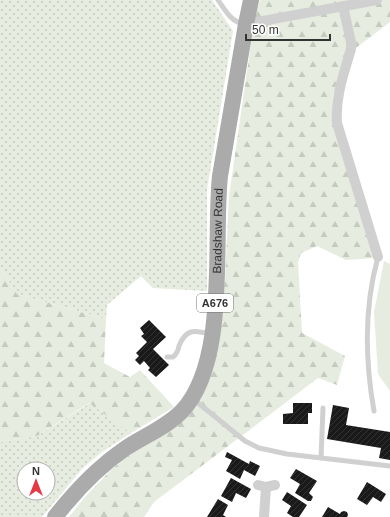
<svg xmlns="http://www.w3.org/2000/svg" width="390" height="517" viewBox="0 0 390 517" font-family="Helvetica,sans-serif">
<defs>
<pattern id="grass-dots" width="8" height="8" patternUnits="userSpaceOnUse"><rect width="8" height="8" fill="#e6ecdf"/><path d="M2 2h.1M6 6h.1" fill="none" stroke="#c6cbc0" stroke-width="1.8" stroke-linecap="round"/></pattern>
<pattern id="forest-firs" width="22" height="20" patternUnits="userSpaceOnUse"><rect width="22" height="20" fill="#e6ecdf"/><path d="M5 1l3.5 6h-7zM16 11l3.5 6h-7z" fill="#c6cbc0"/></pattern>
<pattern id="building-hatch" width="6" height="6" patternUnits="userSpaceOnUse"><rect width="6" height="6" fill="#1a1a1a"/><path d="M-1 1l2-2M0 6l6-6M5 7l2-2" fill="none" stroke="#333"/></pattern>
</defs>
<rect width="100%" height="100%" fill="#fff"/>
<path fill="url(#grass-dots)" fill-rule="evenodd" d="M0,0H212L233,31L207,190V291L153,288L141,276L107,305L106,319L17,294L0,267Z
M90,403L131,433L102,452L82,469L42,517H0V442L37,436ZM24,469H48V493H24Z"/>
<path fill="url(#forest-firs)" d="M260,0H390V22L344,57L333,96L332,112L375,258L346,260L317,246L301,253L298,262L302,333L345,356L337,385L318,378L154,502L144,517H69L85,497L113,468L135,451L187,416L217,345L225,280L229,196L255,16Z
M0,267L17,294L106,319L104,363L130,377L140,370L174,407L131,433L89,403L37,436L0,442Z"/>
<path fill="#e6ecdf" d="M384,261L390,264V391L378,374L374,312Z"/>
<path fill="url(#building-hatch)" d="M149,320L166,337L153,349L169,365L156,377L148,370L150,368L144,361L140,365L135,360L139,356L136,353L147,342L141,336L144,334L140,328Z
M293,403H312V413H308V424H283V414L293,413Z
M333,405L349,408L346,425L390,432V460L379,458L381,448L327,439Z
M227,452L249,464L250,461L260,466L255,476L244,470L240,479L226,471L232,460L225,457Z
M296,469L317,481L309,493L313,497L311,501H308L295,493L300,484L290,478Z
M231,478L251,489L246,498L236,493L232,502L221,496Z
M367,482L386,494L381,502L373,497L367,505L357,499Z
M287,492L307,505L299,517H293L287,513L291,506L282,500Z
M218,499L228,505L223,515L226,517H207Z
M328,507L340,514L341,512L344,511L347,512L348,515L347,517H322Z"/>
<g fill="none" stroke-linecap="round" stroke-linejoin="round">
<path stroke="#d0d0d0" stroke-width="5" d="M218,0C225,10 231,22 244,24
M167,357H173C177,354 178,351 179,346C186,328 195,330 211,334
M192,398L245,441L259,448L287,454L390,466
M374,411C365,360 364,307 378,257
M321,458L323,408"/>
<path stroke="#d0d0d0" stroke-width="10" d="M343,6L351,42V49C344,73 335,97 337,123L378,257
M246,24L377,0
M258,485L266,487L275,485
M264,517L266,487"/>
<path stroke="#ababab" stroke-width="16" id="s1" d="M55,517C76,490 98,467 126,448C144,436 167,427 182,411C229,361 213,241 220,176L246,24L251,0"/>
</g>
<g text-anchor="middle" stroke-width="4" stroke-linejoin="round" paint-order="stroke">
<rect fill="#fff" stroke="#707070" stroke-width="1" x="197" y="294" width="36" height="18" rx="3"/>
<g font-size="11" font-weight="bold" fill="#333">
<text x="215" y="307">A676</text>
</g>
<g font-size="12" fill="#333" stroke="#fff">
<text dy="4" stroke="none"><textPath href="#s1" startOffset="354">Bradshaw Road</textPath></text>
</g>
</g>
<g transform="translate(36 481)"><circle r="19" fill="#ffffff" stroke="#adadad"/>
<path d="M0-3L7 15L0 10L-7 15Z" fill="#e63946"/>
<text y="-6" font-size="11" font-weight="bold" text-anchor="middle" fill="#333333">N</text>
</g>
<path d="M246 34v6h84v-6" fill="none" stroke="#333333" stroke-width="2"/>
<text x="252" y="34" font-size="12" fill="#333333" stroke="#ffffff" stroke-width="3" paint-order="stroke">50 m</text>
</svg>
